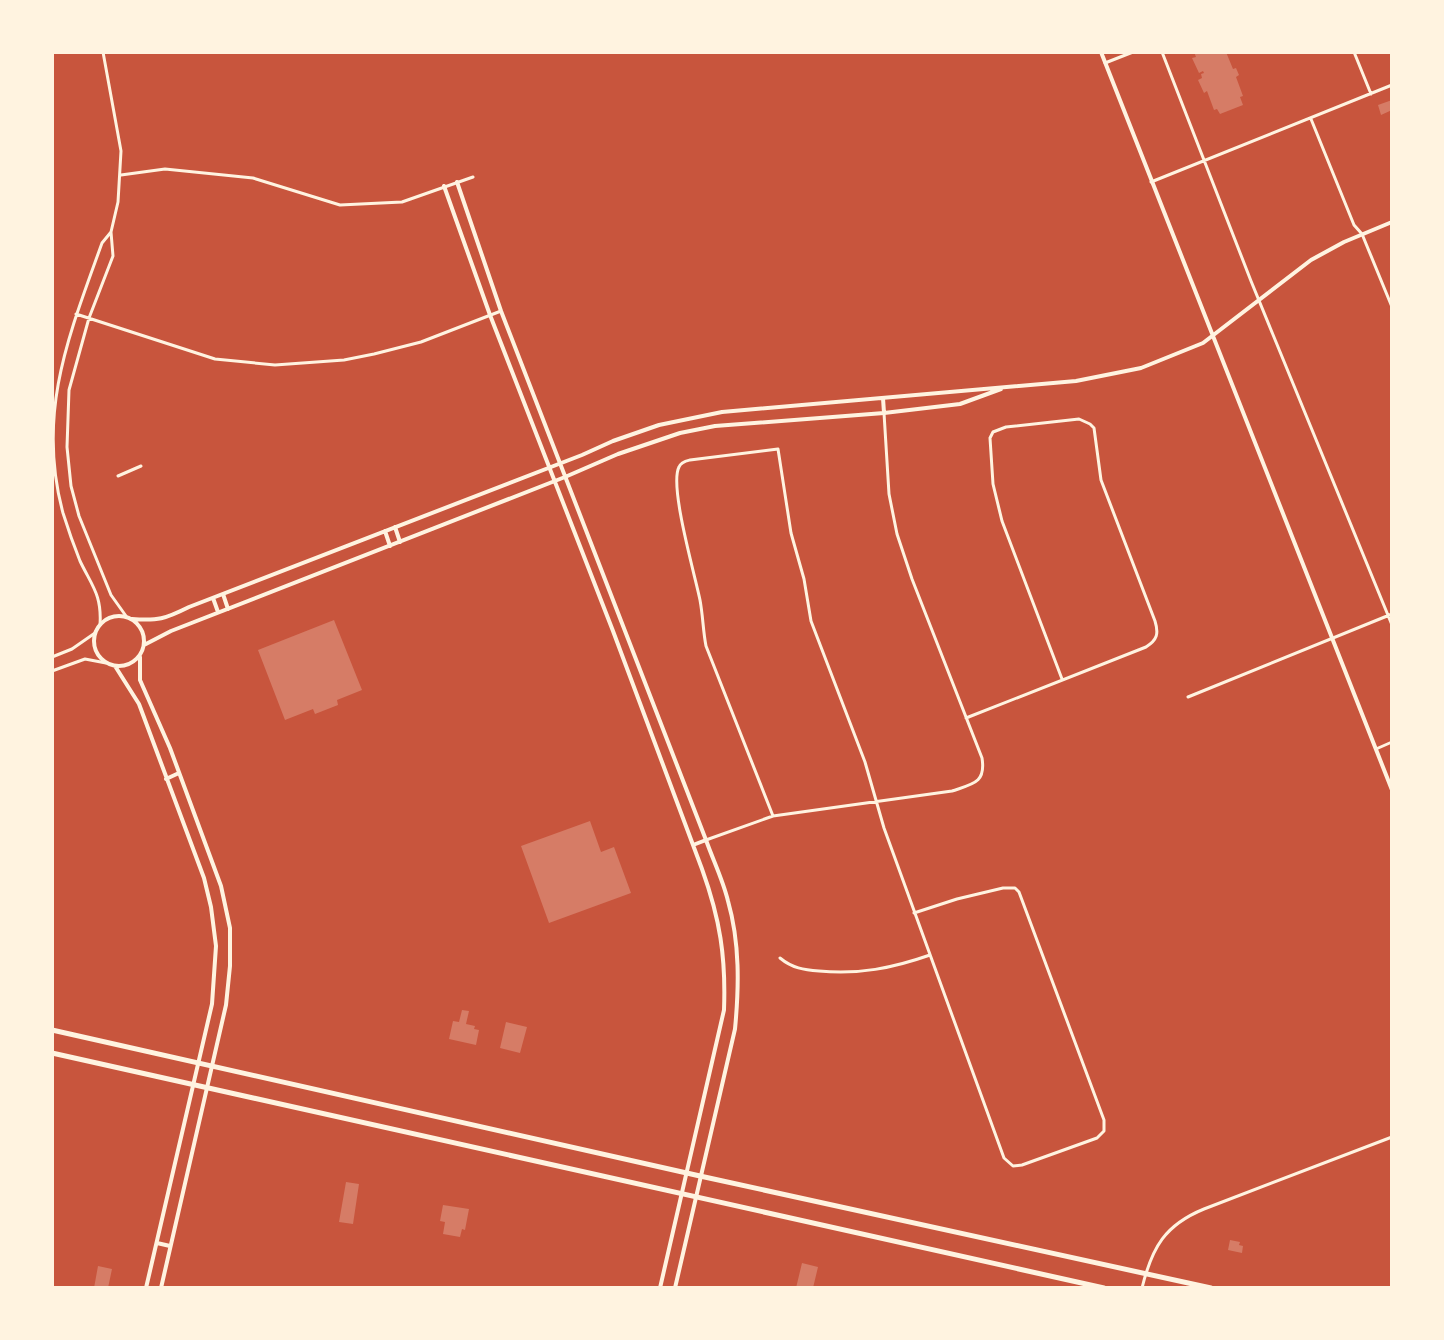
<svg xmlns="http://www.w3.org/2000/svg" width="1444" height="1340" viewBox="0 0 1444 1340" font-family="'DM Sans',sans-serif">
<rect width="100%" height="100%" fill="#c8553d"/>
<path fill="#d67c66" d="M1194,52H1226L1233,69L1236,68L1239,75L1236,77L1243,96L1240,97L1243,105L1220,114L1217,109L1214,110L1207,91L1204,93L1198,80L1202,78L1201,74L1204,73L1203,71L1199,73L1192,58L1196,57Z
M1392,100V110L1381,115L1378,105Z
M334,620L362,690L337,700L338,705L315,714L313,709L285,720L258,650Z
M590,821L601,852L614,847L631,893L549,923L521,846Z
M462,1010L469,1011L466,1024L475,1026L474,1029L479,1030L476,1045L449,1039L453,1021L459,1022Z
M506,1022L527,1027L520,1053L500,1048Z
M346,1182L359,1184L353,1224L339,1222Z
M443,1205L469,1209L465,1230L462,1229L460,1237L443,1234L445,1222L440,1221Z
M1230,1240L1240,1242L1239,1245L1243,1246L1242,1253L1228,1250Z
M802,1263L818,1267L813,1288H796Z
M98,1266L112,1269L108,1288H94Z"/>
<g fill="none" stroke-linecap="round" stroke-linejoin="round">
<path stroke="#fff3e0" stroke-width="3" d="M103,52L121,151L118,202L111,232L113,256L89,318L69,390L67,447L71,486L79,516L111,595L126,616
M1162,52L1251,281L1392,625
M1354,52L1371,94
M1105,63L1133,52
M1311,119L1354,225L1362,234L1392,307
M121,175L165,169L253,178L340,205L402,202L473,177
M1151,182L1392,85
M76,314L215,359L275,365L344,360L374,354L421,342L501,311
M118,476L141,466
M100,625C102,595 92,586 80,561C74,546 68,529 63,513C36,413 69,335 102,243L111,232
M52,657L72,649L95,633
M52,671L85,659L106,663
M1188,697L1392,614
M966,718L1146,647C1157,640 1159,634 1155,621L1101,480L1094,428L1090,424L1079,419L1006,427L993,432L990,438L993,484L1002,521L1062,679
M1376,749L1392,742
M773,816L706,646C703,631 703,616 700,600C695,575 669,486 679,467C681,462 686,461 690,460L778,449L791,533L804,579L811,621L865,762L884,828L1004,1158L1013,1166L1022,1165L1097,1138L1104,1131V1120L1019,892L1015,888H1003L957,899L914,913
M706,840L773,816L952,791C973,784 986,783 982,758L912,579L897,534L889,494L884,413
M780,958C792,968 804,970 819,971C858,975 893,968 930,955
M1142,1288C1152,1247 1165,1225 1204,1209L1392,1137"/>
<path stroke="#fff3e0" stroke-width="4" d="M1101,52L1392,790
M457,182L501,311L706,840C713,860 723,880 728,901C740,943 739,987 735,1029L675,1288
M444,186L490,315L613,631L702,869C720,919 726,957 724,1010L660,1288
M883,398L884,413
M395,527L400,542
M385,531L390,546
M223,594L228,609
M213,598L218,612
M94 641a25 25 0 1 1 50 0a25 25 0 1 1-50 0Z
M132,619C158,621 165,619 189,607L582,455L613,441L659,425L722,412L1076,381L1141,368L1203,343L1311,260L1344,242L1392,222
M144,645L171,631L565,477L618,454L680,433L715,426L884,413L960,404L1001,389
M140,657V680L170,748L221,886L230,928V966L226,1005L161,1288
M115,666L139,704L204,878L211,907L216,946L212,1004L146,1288
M166,779L179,773
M693,845L706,840
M157,1243L170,1246"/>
<path stroke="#fff3e0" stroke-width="5" d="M52,1030L700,1176L1211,1288
M52,1053L1104,1288"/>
</g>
<rect width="1444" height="1340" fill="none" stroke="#fff3e0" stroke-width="108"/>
</svg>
